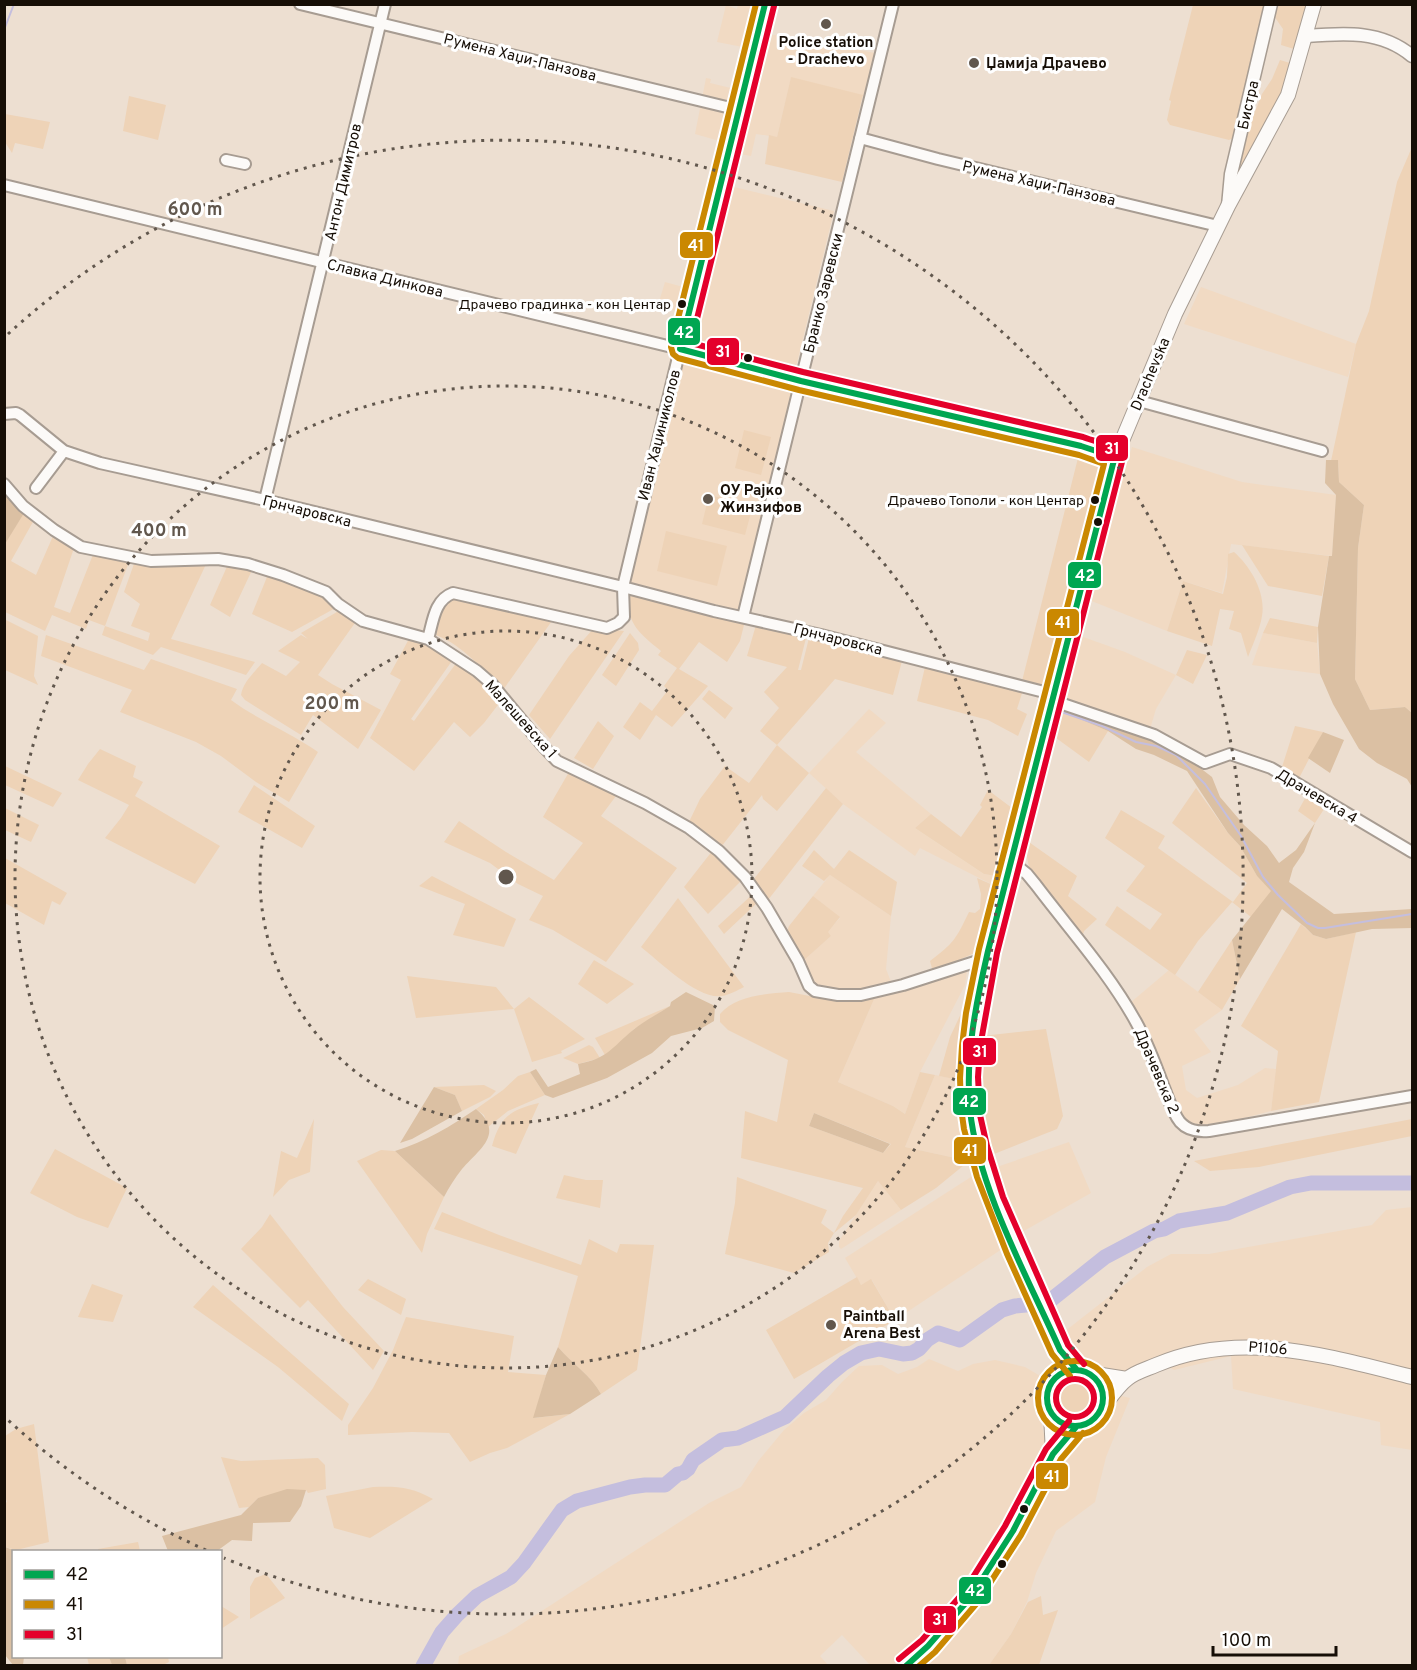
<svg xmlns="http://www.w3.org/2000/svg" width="1417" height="1670" viewBox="0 0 1417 1670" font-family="Overpass,sans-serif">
<rect width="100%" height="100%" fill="#eddfd1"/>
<path fill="#f1dac3" d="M726,5L737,9L738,5H765L758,32L881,54L870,98L791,78L777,137L756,134L751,156L728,152L730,144L695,134L706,78L711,79L710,83L743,91L753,49L717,42Z
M726,185L834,211L795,371L687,344Z
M665,282L694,290L688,315L658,305Z
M1201,287L1356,344L1348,377L1184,324Z
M684,359L794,387L738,614L628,587Z
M1132,447L1242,482L1336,495L1332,556L1231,544L1222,593L1183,581L1167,631L1084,598L1096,555Z
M1263,633L1317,643L1320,674L1252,665Z
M1075,634L1125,652L1176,675L1156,709L1147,739L1054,706Z
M869,709L886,723L856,752L931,814L915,828L984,874L996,876L995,886L920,848L915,856L843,804L809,773Z
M830,875L891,916L886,969L893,987L861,995L814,986L802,962L831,936L827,932L840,918L813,896Z
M961,970L967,971L965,985L920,1072L905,1114L893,1106L838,1082L875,997L935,981Z
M1169,970L1222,1010L1194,1030L1211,1052L1182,1066L1186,1090L1197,1098L1238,1085L1265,1068L1276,1069L1271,1111L1217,1125L1195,1127L1185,1123L1172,1098L1146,1029L1130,1003Z
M935,1075L959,1080L969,1161L905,1147Z
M1069,1142L1091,1193L1022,1232L994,1168Z
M974,1175L980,1183L1005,1247L895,1320L872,1280L861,1285L845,1258Z
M878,1181L901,1210L841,1249L839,1247V1241Z
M1412,1207V1450L1381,1445L1380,1422L1233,1389L1231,1356L1174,1370L1158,1360L1136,1373L1077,1370L1055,1339L1147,1267L1171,1254H1209L1372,1225L1386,1210Z
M929,1359L958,1371L973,1364L995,1360L1025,1367L1042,1377L1036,1396L1045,1440L1039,1472L1020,1500L971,1594L933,1636L893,1665H870L842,1635L820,1656L828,1665L458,1666L459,1656L506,1634L709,1503L741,1487L759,1460L784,1430L804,1413L826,1400L842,1382L859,1366L882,1365L898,1374L917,1367Z
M1113,1394L1130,1398L1106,1457L1095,1502L1056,1531L1036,1573L1027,1602L1011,1634L989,1665L905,1666L957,1615L1053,1454L1082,1426L1097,1417Z"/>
<path fill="#eed3b7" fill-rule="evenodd" d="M1193,5H1265L1235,137L1229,140L1170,125L1167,120L1171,101L1169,100Z
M1275,5H1308L1305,25L1294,49L1281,45L1283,29L1274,16Z
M1280,60L1290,63L1283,91L1234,186L1248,129L1262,94L1272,79Z
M791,77L863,95L842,182L765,164L769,135L777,137Z
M129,96L166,105L158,140L123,131Z
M5,114L50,122L43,149L15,143L12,153L5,142Z
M1412,147V713L1405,707L1370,710L1355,679L1358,548L1364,505L1339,482L1338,460L1331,461L1356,344L1369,311L1397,182Z
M744,430L771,437L761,475L735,468Z
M1081,446L1114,460L1052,694L1021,685Z
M709,495L753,505L745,535L702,524Z
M26,510L34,520L11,561L36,575L53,536L74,548L54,607L70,613L94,552L129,562L105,626L148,641L150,633L131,626L140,604L124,592L135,561L208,560L171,639L255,662L246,675L161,647L153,655L102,635L105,626L89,620L86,629L52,615L45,631L5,612L4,544Z
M666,531L727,546L717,586L657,571Z
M1242,545L1329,556L1322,596L1268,586Z
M1234,552C1251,567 1266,593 1262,616C1260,629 1253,644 1248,657L1241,633L1229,629L1234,611L1220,609L1212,646L1167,631L1183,581L1223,594L1227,577L1228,554Z
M229,562L253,568L230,617L210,605Z
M269,572L326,595L339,606L292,632L252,614Z
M626,594L720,618L745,621L740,641L727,662L699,642L679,669L708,686L672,727L656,715L640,740L623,727L640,702L652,711L668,690L664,686L677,668L658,655L661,651C638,632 629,626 626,594Z
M447,597H464L554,618L503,690C482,669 464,646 436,635L440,606Z
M342,609L357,620L318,675L332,684L381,710L358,749L313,715L301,735L245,700L241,695C243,682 254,673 262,663L286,676L300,662L278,651L301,635L308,639L301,633Z
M1270,618L1318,627L1317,643L1263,633Z
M4,619L38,636L34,676L38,685L5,670Z
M756,625L806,638L798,670H801L809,638L902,661L893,695L835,679L777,745L809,773L777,811L763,799L762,795L721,847L688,824L700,799L725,766L749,783L777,745L760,731L779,708L764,692L787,667L747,656Z
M594,628L624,631L550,739L529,715L569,656Z
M630,633L638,643L639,650L616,686L602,675Z
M46,635L144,670L151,659L237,689L231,700C258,720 290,732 318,752L289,802L256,782L221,756L196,742L120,712L132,690L41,656Z
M410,637L442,649L454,658L411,719L414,721L457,662L485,685L501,701L484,723L470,737L454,722L414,771L370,738L401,680L390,674Z
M1187,650L1207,655L1193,684L1176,675Z
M925,667L1023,690L1017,709L1027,714L1018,736L988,720L917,701Z
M709,690L733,708L725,719L702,699Z
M1056,709L1108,731L1089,762L1052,735Z
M598,721L614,736L593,769L574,758Z
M1295,726L1323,732L1297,782L1283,771L1282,767Z
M100,749L136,766L133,777L143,782L135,796L220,846L195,884L105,838L121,818L129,805L78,780L88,764Z
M4,766H5L62,793L53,807L5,785Z
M569,772L619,792L601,816L677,868L606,962L553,930L529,920L543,896L518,884L490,863L444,842L459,821L506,852L554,880L583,843L543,817Z
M254,785L315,826L302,848L238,812Z
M826,788L843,804L768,900L753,880Z
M1196,788L1228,833L1240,846L1257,876L1272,891L1251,917L1232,902L1198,941L1175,975L1105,925L1117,906L1150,930L1162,914L1126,891L1145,866L1105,838L1121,810L1165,836L1158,848L1233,902L1247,883L1172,823Z
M988,790L1016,811L996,876L984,874L915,828L931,814L961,837L982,807L980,805Z
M1308,793L1326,806L1315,823L1298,811Z
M5,808L39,825L31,842L5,830Z
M1026,840L1077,876L1068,896L1097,919L1084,931L1082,938L1029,867L1025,847Z
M713,850L743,879L708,914L684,887Z
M814,850L834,869L849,850L897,882L891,916L830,875L824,881L802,866Z
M5,858L67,893L60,905L52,901L44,925L5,903Z
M432,876L516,919L504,947L453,935L465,904L419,886Z
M977,878L995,886L998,892L983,949L933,972L930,961C954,943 956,939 969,912L975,913L980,909L981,894Z
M754,893L759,901L724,934L718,926Z
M813,896L840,917L828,932L831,936L802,962L787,931L789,926Z
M678,898L744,987C738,990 729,995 722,996C698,1000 660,962 641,947Z
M1301,924L1313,935L1326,939L1356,932L1319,1102L1271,1111L1278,1051L1241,1026Z
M1232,940L1240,979L1222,1010L1198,992Z
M594,960L634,984L607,1004L578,984Z
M977,970L966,1028L963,1079L959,1080L939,1076L950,1037L965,1005L972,972Z
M407,976L496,987L514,1009L529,997L585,1039L561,1051L562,1053L532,1062L514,1009L416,1018Z
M789,992L820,998L875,997L838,1082L893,1106L905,1114L920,1072L935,1075L905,1147L969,1161L936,1188L901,1210L878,1181L856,1215L834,1233L828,1243L829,1252L794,1273L725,1254L735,1203L737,1177L827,1210L821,1223L834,1233L843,1216L863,1188L741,1158L745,1111L777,1122L788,1060L728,1030L720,1022V1014C736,995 766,994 789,992ZM814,1113L891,1144L890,1145L883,1153L809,1126Z
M670,1006L634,1029L611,1051L605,1055L595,1038Z
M1046,1029L1063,1116L1057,1129L989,1156L980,1048L982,1036Z
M589,1045L593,1047L600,1058L578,1064L563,1058Z
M530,1072L545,1095L508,1111L488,1127L484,1115L476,1109L503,1090L518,1076Z
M484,1085L496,1091L490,1097L462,1111L455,1095L434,1087Z
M539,1103L516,1154L492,1146C500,1117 510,1110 539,1103Z
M314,1119L310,1172L289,1180L273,1197L281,1151L297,1158Z
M1412,1119V1136L1259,1167L1210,1171L1194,1161Z
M55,1149L127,1188L108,1228L77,1217L30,1193Z
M381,1150L395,1151L444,1197L427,1234L422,1253L357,1161Z
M564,1175L586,1180H603L600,1208L556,1198Z
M442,1212L499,1235L581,1265L589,1239L617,1253L620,1244L654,1245L637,1370L601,1394C591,1375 572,1364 558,1347L578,1276L434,1229Z
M270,1214L343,1307L384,1351L373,1370L308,1300L300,1308L241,1249L262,1227Z
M857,1277L861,1285L871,1279L895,1320L794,1379L766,1330Z
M368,1279L406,1299L401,1315L358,1290Z
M92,1284L123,1295L113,1322L78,1317Z
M213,1285L349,1404L342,1421L278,1367L193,1307Z
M406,1317L514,1336L508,1372L546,1375L534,1418L570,1414L507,1448L490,1453L470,1462L449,1433L412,1432L348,1435V1425L373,1388L393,1350Z
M1051 1399a24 24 0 1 1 48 0a24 24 0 1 1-48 0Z
M34,1424L49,1542L16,1550L5,1547V1503L7,1502L4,1493L5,1436L16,1429Z
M221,1457L241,1461L318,1458L325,1465L326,1489L308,1493L306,1490L258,1498L249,1507L239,1508Z
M373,1487C397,1486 412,1487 433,1499L370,1538L334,1528L326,1496Z
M138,1542L140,1551H98V1549Z
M266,1574L285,1598L250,1619V1587L255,1578Z
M1041,1596L1043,1615L1058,1610L1039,1665H989L1011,1634L1028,1602Z
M221,1606L239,1617L221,1629L220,1607Z
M87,1657H109L112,1665H89Z
M125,1657H168L169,1662L163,1665H127Z"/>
<path fill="#dbc0a3" d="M1326,460H1338L1339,482L1364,505L1358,548L1355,679L1370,710L1405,707L1412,713V787L1407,779L1377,763L1359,749L1333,704L1320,674L1318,627L1329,556H1332L1336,495L1325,483Z
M8,490L26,510L5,544V494Z
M1060,707L1178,751L1212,777L1220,797L1244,825L1267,846L1279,863L1296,850L1315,823L1304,852L1293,868L1289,882L1334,914L1412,909V928L1372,929L1326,939L1313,935L1305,927L1282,909L1240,979L1232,940L1271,891L1257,876L1240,846L1228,833L1187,771L1154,755L1136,749L1108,731L1056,709Z
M1323,732L1344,740L1330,773L1308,758Z
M686,992L715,1006L714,1021L702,1028L671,1036L652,1053L607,1078L553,1098L545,1095L530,1072L536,1069L548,1087L580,1074L578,1064C609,1058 611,1048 633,1030C644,1021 658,1014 670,1006L671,1002Z
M434,1087L455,1095L462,1111L412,1139L400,1143Z
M476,1109C506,1134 478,1150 462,1169C455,1178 449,1187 444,1197L395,1151C425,1142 451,1126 476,1109Z
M814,1113L890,1144L883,1153L809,1126Z
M558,1347C572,1364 591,1375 601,1394L570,1414L533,1418L546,1375Z
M287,1489L306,1490L301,1506L290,1522L253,1523L252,1541L232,1540L217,1551H168L162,1536L241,1515L258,1498Z
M5,1547L16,1551L14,1552V1656L24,1657L23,1665H13L5,1655Z
M109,1657H125L127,1665H112Z"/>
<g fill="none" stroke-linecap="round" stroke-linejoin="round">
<path stroke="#c4bede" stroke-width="2" d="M4,30L14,4
M1056,710L1102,726L1136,742L1156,746L1176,755L1205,784L1241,836L1263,877L1278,895L1307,923L1318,928H1325L1412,914"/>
<path stroke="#c4bede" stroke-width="15" d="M423,1666L442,1632L457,1615L477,1596L511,1577L524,1563L562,1510L577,1501L630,1487L645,1485H665L678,1474L683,1473L688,1469L693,1460L722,1440L738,1438L785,1417L828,1376L844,1363L861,1353L879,1349L903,1354L912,1353L919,1349L927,1340L938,1333L960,1340L1002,1310L1015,1306L1047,1303L1105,1257L1154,1231L1164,1229L1179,1221L1227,1213L1290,1187L1311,1183H1412"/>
<g stroke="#a79c92" stroke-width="14">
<path id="minor" d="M300,4L739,110
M860,138L938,159L1218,226
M226,160L245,164
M4,185L680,349L623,587L624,617L618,623L607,628L453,593C434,600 433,622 428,639
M1139,401L1322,451
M4,414L16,413L20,415L64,451L100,463L265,500L623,587L714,611L821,635L1052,694
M4,484L23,506L54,530L81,547L151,561L218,559L248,564L283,575L326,592L338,604L363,621L428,639L477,671L492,684L542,745L557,761L645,803L689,828L719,851L745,877L767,908L798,961L809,986L815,991L838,995H861L903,985L987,958
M36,488L64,451
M265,500L385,4
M743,617L893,4
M1051,700L1154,735L1205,763L1230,754L1271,768L1412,852
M1011,861L1027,874L1036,885C1070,930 1109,973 1136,1022C1147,1042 1155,1063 1163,1085C1168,1097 1172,1112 1180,1122C1188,1131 1198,1132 1209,1131L1412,1096"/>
</g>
<g stroke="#a79c92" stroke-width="15">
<path id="tertiary" d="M765,4L680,349L801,381L1081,446L1102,453L1114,460
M1306,36C1344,33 1381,30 1412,56
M1228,206L1231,174L1271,4"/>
</g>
<g stroke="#a79c92" stroke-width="16">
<path id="secondary" d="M1046 1398a29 29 0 1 1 58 0a29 29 0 1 1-58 0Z
M1077,1370L1060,1350L995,1203L976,1136L970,1109L969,1086L978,1002L1031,777L1114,460L1175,314L1228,206L1288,95L1314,4
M1089,1373L1127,1379
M1103,1407C1110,1398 1118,1386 1127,1379C1135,1372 1147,1369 1156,1365C1240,1329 1328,1356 1412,1377
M1051,1414L1053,1454
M905,1666L928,1646L970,1598L1013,1531L1053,1454L1076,1427"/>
</g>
<use href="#minor" stroke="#fcfaf8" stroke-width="10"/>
<use href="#tertiary" stroke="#fcfaf8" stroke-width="12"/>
<use href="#secondary" stroke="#fcfaf8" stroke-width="14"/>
<g stroke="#fff" stroke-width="10">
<path id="bus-1" d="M765,4L680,349L801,381L1081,446L1102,453L1114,460L988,951C976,1003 965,1056 970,1110C978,1188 1028,1278 1060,1350L1077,1370
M1047 1398a28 28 0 1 1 56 0a28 28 0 1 1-56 0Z
M906,1666L928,1646L970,1598L1013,1531L1053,1454L1076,1427"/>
</g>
<g stroke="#fff" stroke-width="10">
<path id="bus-2" d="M756,4L671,347L673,354L678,358L799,390L1079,455L1104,464L979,949L966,1013L962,1046L960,1078L961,1108L964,1129L977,1177L1007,1254L1052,1354L1070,1376
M1038 1398a37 37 0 1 1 74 0a37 37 0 1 1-74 0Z
M919,1666L935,1652L977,1603L1021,1535L1061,1459L1083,1433"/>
</g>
<g stroke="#fff" stroke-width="10">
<path id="bus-3" d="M774,6L691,343L803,372L1083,437C1096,442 1115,445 1123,458L997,953L980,1047L978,1077L980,1115L987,1146L1003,1197L1068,1345L1084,1364
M1056 1398a19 19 0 1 1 38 0a19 19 0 1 1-38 0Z
M899,1659L922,1640L963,1593L1005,1526L1046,1449L1069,1421"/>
</g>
<use href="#bus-1" stroke="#00a651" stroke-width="6"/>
<use href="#bus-2" stroke="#ca8801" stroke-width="6"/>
<use href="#bus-3" stroke="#e4002b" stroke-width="6"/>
</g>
<g fill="none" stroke="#61574d" stroke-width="3" stroke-dasharray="3 6">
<circle cx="506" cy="877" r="246"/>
<circle cx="506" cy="877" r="491"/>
<path d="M206 1550A737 737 0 0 1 8 1420M8 334A737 737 0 1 1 224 1558"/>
</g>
<g fill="#61574d" stroke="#fff" stroke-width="2">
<circle cx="826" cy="24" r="6"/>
<circle cx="974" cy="63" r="6"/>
<circle cx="708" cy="499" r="6"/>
<circle cx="831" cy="1325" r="6"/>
</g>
<g fill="#160e06" stroke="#fff" stroke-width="2">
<circle cx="682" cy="304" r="5"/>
<circle cx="748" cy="358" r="5"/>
<circle cx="1095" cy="500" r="5"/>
<circle cx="1098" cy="522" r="5"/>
<circle cx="1024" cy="1509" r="5"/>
<circle cx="1002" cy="1564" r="5"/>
</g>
<g text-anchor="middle" stroke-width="6" stroke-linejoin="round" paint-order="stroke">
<g font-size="14" fill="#160e06" stroke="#fff" text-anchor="end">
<text x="671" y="309">Драчево градинка - кон Центар</text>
<text x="1084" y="505">Драчево Тополи - кон Центар</text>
</g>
<g font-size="15" font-weight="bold" fill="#160e06" stroke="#fff" text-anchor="start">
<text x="826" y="47" text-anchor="middle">Police station<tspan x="826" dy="17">- Drachevo</tspan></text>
<text x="986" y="68">Џамија Драчево</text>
<text x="720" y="495">ОУ Рајко<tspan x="720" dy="17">Жинзифов</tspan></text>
<text x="843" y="1321">Paintball<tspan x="843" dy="17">Arena Best</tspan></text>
</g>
<g font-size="15" fill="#160e06" stroke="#fff">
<text transform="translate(520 57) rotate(14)" y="5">Румена Хаџи-Панзова</text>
<text transform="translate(1248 105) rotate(-77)" y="5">Бистра</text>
<text transform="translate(343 182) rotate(-77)" y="5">Антон Димитров</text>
<text transform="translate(1039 183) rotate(13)" y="5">Румена Хаџи-Панзова</text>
<text transform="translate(385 278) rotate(14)" y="5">Славка Динкова</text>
<text transform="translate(823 293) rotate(-76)" y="5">Бранко Заревски</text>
<text transform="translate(1150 374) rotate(-67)" y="5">Drachevska</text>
<text transform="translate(659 435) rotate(-76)" y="5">Иван Хаџиниколов</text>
<text transform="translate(307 511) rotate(14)" y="5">Грнчаровска</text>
<text transform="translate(838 639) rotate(14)" y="5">Грнчаровска</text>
<text transform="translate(521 719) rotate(48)" y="5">Малешевска 1</text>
<text transform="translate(1317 796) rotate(31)" y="5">Драчевска 4</text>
<text transform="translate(1157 1071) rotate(67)" y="5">Драчевска 2</text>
<text transform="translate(1268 1348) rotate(4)" y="5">P1106</text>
</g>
</g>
<circle cx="506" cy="877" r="9" fill="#61574d" stroke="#fff" stroke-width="3"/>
<g font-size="18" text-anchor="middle" font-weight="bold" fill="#61574d" stroke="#fff" stroke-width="6" stroke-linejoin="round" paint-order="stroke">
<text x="195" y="215">600 m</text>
<text x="159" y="536">400 m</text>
<text x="332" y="709">200 m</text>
</g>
<g stroke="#fff" stroke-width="2">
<rect x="679" y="231" width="35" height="28" rx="6" fill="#ca8801"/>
<rect x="667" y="317" width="34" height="29" rx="6" fill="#00a651"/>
<rect x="706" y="337" width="34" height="29" rx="6" fill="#e4002b"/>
<rect x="1095" y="434" width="34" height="28" rx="6" fill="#e4002b"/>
<rect x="1067" y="561" width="35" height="28" rx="6" fill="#00a651"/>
<rect x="1046" y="608" width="34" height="29" rx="6" fill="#ca8801"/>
<rect x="962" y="1037" width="35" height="29" rx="6" fill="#e4002b"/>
<rect x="952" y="1087" width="35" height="29" rx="6" fill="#00a651"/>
<rect x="953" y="1136" width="34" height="29" rx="6" fill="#ca8801"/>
<rect x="1035" y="1462" width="34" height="28" rx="6" fill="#ca8801"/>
<rect x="958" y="1576" width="34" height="29" rx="6" fill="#00a651"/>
<rect x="923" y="1605" width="34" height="29" rx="6" fill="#e4002b"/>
</g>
<g font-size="16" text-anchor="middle" font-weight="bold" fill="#fff">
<text x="696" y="251">41</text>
<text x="684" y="338">42</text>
<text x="723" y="357">31</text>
<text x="1112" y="454">31</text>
<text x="1085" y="581">42</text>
<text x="1063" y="628">41</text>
<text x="980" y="1057">31</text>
<text x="969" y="1107">42</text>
<text x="970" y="1156">41</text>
<text x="1052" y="1482">41</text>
<text x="975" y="1596">42</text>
<text x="940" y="1625">31</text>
</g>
<rect width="1417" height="1670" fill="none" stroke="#160e06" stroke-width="12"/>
<rect x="12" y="1550" width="210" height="108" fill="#ffffff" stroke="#a29f9b" stroke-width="1.5"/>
<rect x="24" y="1570" width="30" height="9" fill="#00a651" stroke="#a29f9b" stroke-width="1.5"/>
<text x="66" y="1580" font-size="18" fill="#160e06">42</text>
<rect x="24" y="1600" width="30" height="9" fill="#ca8801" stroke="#a29f9b" stroke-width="1.5"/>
<text x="66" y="1610" font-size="18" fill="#160e06">41</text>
<rect x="24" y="1630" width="30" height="9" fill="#e4002b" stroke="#a29f9b" stroke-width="1.5"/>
<text x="66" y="1640" font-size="18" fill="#160e06">31</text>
<path d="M1213 1646v9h123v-9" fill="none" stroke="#160e06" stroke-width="3"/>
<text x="1222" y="1646" font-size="18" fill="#160e06" stroke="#ffffff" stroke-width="4.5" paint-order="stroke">100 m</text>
</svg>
